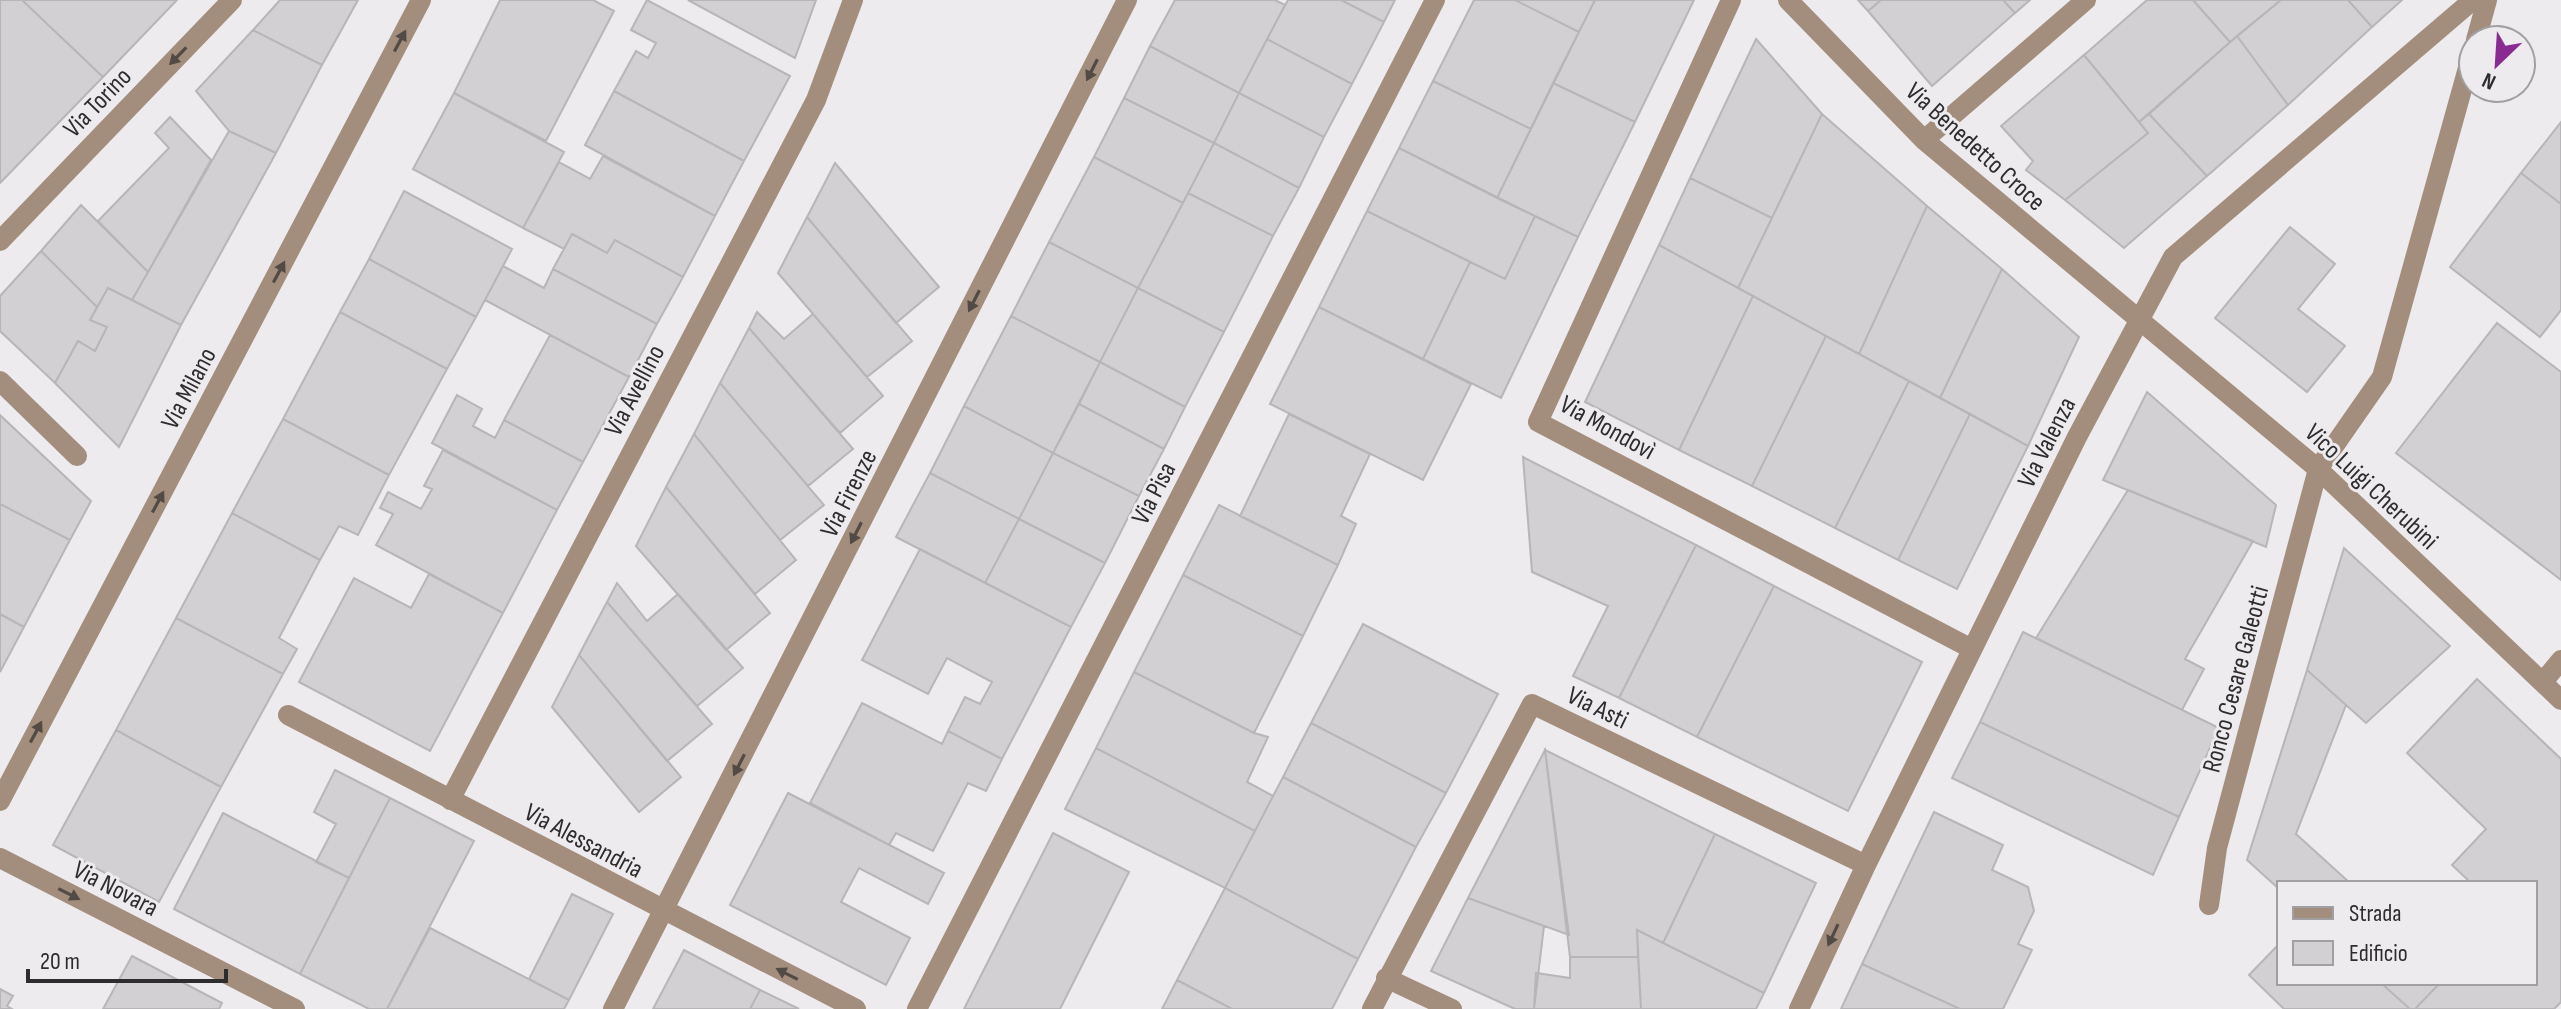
<svg xmlns="http://www.w3.org/2000/svg" width="2561" height="1009" viewBox="0 0 2561 1009" font-family="'Sofia Sans Condensed',sans-serif">
<rect width="100%" height="100%" fill="#edebee"/>
<path fill="#d2d0d3" stroke="#b7b5b8" stroke-width="2" d="M0,0H22L103,77L0,183Z
M22,0H177L103,77Z
M280,0H358L322,65L253,30Z
M500,0H593L614,11L546,141L454,93Z
M647,0L790,76L744,161L614,91L636,51L648,58L656,43L631,30Z
M688,0H816L795,58Z
M1175,0H1275L1285,5L1239,93L1150,46Z
M1288,0H1341L1384,22L1352,84L1267,39Z
M1341,0H1395L1384,22Z
M1474,0H1515L1579,32L1531,129L1433,81Z
M1515,0H1595L1579,32Z
M1595,0H1694L1635,122L1553,83Z
M1858,0H1881L1868,11Z
M1881,0H2003L2015,13L1932,86L1868,11Z
M2003,0H2030L2015,13Z
M2147,0H2193L2230,42L2139,122L2084,55Z
M2193,0H2281L2230,42Z
M2281,0H2348L2372,27L2288,105L2237,36Z
M2348,0H2402L2372,27Z
M253,30L322,65L276,153L229,131L196,91Z
M2237,36L2288,105L2207,176L2149,114Z
M1267,39L1352,84L1324,137L1239,93Z
M1756,39L1822,114L1772,218L1690,178Z
M1150,46L1239,93L1214,143L1124,98Z
M2084,55L2148,133L2065,200L2026,170L2033,161L2001,126Z
M1433,81L1531,129L1497,198L1399,148Z
M1553,83L1635,122L1578,237L1497,198Z
M614,91L744,161L715,216L585,145Z
M454,93L564,152L523,228L413,169Z
M1239,93L1324,137L1299,188L1214,143Z
M1124,98L1214,143L1183,203L1094,157Z
M1822,114L1927,206L1859,354L1738,288Z
M2149,114L2207,176L2124,248L2065,200L2148,133L2139,122Z
M170,117L211,160L148,272L98,221L169,148L155,133Z
M2561,122V204L2521,173Z
M229,131L276,153L181,325L132,300Z
M1214,143L1299,188L1273,236L1188,193Z
M1399,148L1535,216L1505,279L1367,211Z
M603,156L715,216L683,277L615,240L607,253L572,234L564,249L523,228L559,162L590,179Z
M1094,157L1183,203L1138,288L1049,242Z
M835,163L939,287L896,323L807,217Z
M2521,173L2561,204V310L2540,337L2450,267Z
M1690,178L1772,218L1738,288L1659,245Z
M404,191L512,249L476,317L369,259Z
M1188,193L1273,236L1224,332L1138,288Z
M81,205L148,272L132,300L108,288L97,307L41,251Z
M1927,206L2002,269L1940,398L1859,354Z
M1367,211L1470,262L1423,359L1319,307Z
M1535,216L1578,237L1501,398L1423,359L1470,262L1505,279Z
M807,217L912,341L867,377L778,273Z
M2290,227L2335,264L2298,309L2345,346L2307,392L2215,318Z
M572,234L607,253L615,240L683,277L657,324L553,269Z
M1049,242L1138,288L1100,362L1011,316Z
M1659,245L1753,296L1679,450L1585,402Z
M41,251L97,307L90,320L107,327L95,351L78,341L55,383L0,331V296Z
M369,259L476,317L447,369L340,312Z
M503,266L544,288L553,269L657,324L629,377L485,300Z
M2002,269L2079,337L2028,446L1940,398Z
M108,288L181,325L119,447L55,383L78,341L95,351L107,327L90,320Z
M1138,288L1224,332L1185,407L1100,362Z
M1753,296L1826,336L1752,486L1679,450Z
M1319,307L1471,384L1423,480L1270,404Z
M340,312L447,369L389,475L283,419Z
M757,312L784,339L813,314L883,396L840,433L749,328Z
M1011,316L1100,362L1053,453L964,406Z
M2497,323L2561,372V580L2396,453Z
M749,328L853,449L808,486L720,383Z
M550,335L629,377L583,462L504,420Z
M1826,336L1909,381L1835,528L1752,486Z
M1100,362L1185,407L1164,449L1079,404Z
M1909,381L1970,414L1898,560L1835,528Z
M720,383L824,505L780,540L694,434Z
M2147,392L2276,505L2266,547L2103,480Z
M457,395L482,409L473,426L495,438L504,420L583,462L557,510L432,443Z
M1079,404L1164,449L1139,496L1053,453Z
M964,406L1053,453L1019,519L930,473Z
M1289,414L1370,454L1341,516L1356,524L1338,565L1240,516Z
M1970,414L2028,446L1957,589L1898,560Z
M0,415L91,501L70,540L0,504Z
M283,419L389,475L358,535L339,526L320,560L232,513Z
M694,434L796,560L755,594L666,487Z
M443,450L557,510L503,613L376,545L393,514L380,508L388,492L421,509L432,489L424,486Z
M1053,453L1139,496L1105,563L1019,519Z
M1523,457L1696,545L1619,698L1573,676L1608,606L1532,572Z
M930,473L1019,519L985,583L896,537Z
M666,487L770,613L726,650L636,546Z
M2128,490L2253,541L2185,659L2204,669L2182,710L2036,638Z
M0,504L70,540L24,627L0,614Z
M1219,505L1338,565L1303,636L1183,575Z
M232,513L320,560L279,638L297,649L283,674L176,618Z
M1019,519L1105,563L1071,627L985,583Z
M1696,545L1774,586L1697,737L1619,698Z
M2344,548L2450,646L2366,723L2307,670Z
M920,549L1071,627L1002,759L948,731L965,697L980,704L992,682L947,658L928,694L862,660Z
M429,574L503,613L430,751L299,682L354,578L411,608Z
M1183,575L1303,636L1254,733L1134,672Z
M617,583L647,621L678,594L743,668L697,706L607,602Z
M1774,586L1922,662L1848,811L1697,737Z
M607,602L712,724L667,761L579,655Z
M0,614L24,627L0,672Z
M176,618L283,674L221,787L116,730Z
M1363,624L1498,694L1446,793L1311,723Z
M2023,632L2219,728L2179,817L1980,722Z
M579,655L681,777L639,812L552,707Z
M2307,670L2346,705L2296,834L2350,883H2279V889L2247,860Z
M1134,672L1254,733L1268,737L1247,782L1273,796L1255,831L1096,748Z
M2477,679L2561,759V1002L2554,1009H2415L2440,983H2535V883H2471L2452,865L2486,829L2407,753Z
M862,703L942,744L948,731L1002,759L986,791L968,783L933,851L896,833L889,845L810,803Z
M1980,722L2179,817L2153,875L1952,778Z
M1311,723L1446,793L1416,847L1283,777Z
M116,730L221,787L159,902L53,845Z
M1096,748L1255,831L1225,888L1065,809Z
M1545,750L1569,935L1468,898Z
M1545,750L1715,834L1663,943L1637,930L1638,957H1570Z
M335,770L390,798L349,878L316,862L336,824L314,812Z
M1283,777L1416,847L1358,959L1225,888Z
M788,793L944,873L928,904L859,868L841,902L910,938L886,985L730,905Z
M390,798L474,841L387,1009H369L300,974Z
M1934,812L2003,845L1992,870L2028,887L2034,911L2018,944L2032,950L2003,1009H1960L1862,964Z
M223,813L349,878L300,974L174,909Z
M1053,833L1129,872L1060,1009H964Z
M1715,834L1816,883L1764,993L1663,943Z
M1225,888L1358,959L1332,1009H1232L1177,980Z
M572,894L613,914L569,1000L529,979Z
M1468,898L1544,926L1534,1009H1515L1431,971Z
M430,928L569,1000L564,1009H387Z
M1637,930L1764,993L1756,1009H1641Z
M2279,944V983H2381L2410,1009H2284L2249,975Z
M684,950L760,990L750,1009H653Z
M132,956L222,1003L219,1009H103Z
M1570,957H1638L1641,1009H1534L1536,973L1570,978Z
M1862,964L1960,1009H1841Z
M1177,980L1232,1009H1162Z
M2381,983H2440L2415,1009H2410Z
M0,989L13,996L7,1006L12,1009H0Z
M760,990L799,1009H750Z"/>
<g fill="none" stroke-linecap="round" stroke-linejoin="round">
<path stroke="#a38d7c" stroke-width="20" d="M1731,0L1538,422L1972,649
M1788,0L1924,140L2318,469L2561,700
M2476,40L2487,0
M1924,140L2086,0
M0,241L232,0
M0,381L77,456
M2543,682L2561,660
M288,715L856,1009
M450,800L816,100L853,0
M0,801L421,0
M0,858L295,1009
M2209,905L2217,848L2318,469L2382,377L2473,50
M1386,978L1452,1009
M613,1009L1127,0
M917,1009L1435,0
M1372,1009L1532,704L1866,865
M1799,1009L1866,865L2077,437L2173,257L2473,0"/>
</g>
<defs><path id="oneway-solid" d="M-6-.8H1V-3.2L6.5 0L1 3.2V.8H-6Z" transform="scale(2)"/></defs>
<g fill="#514a45">
<use href="#oneway-solid" transform="translate(400 41) rotate(-62)"/>
<use href="#oneway-solid" transform="translate(178 56) rotate(134)"/>
<use href="#oneway-solid" transform="translate(1092 70) rotate(117)"/>
<use href="#oneway-solid" transform="translate(279 272) rotate(-62)"/>
<use href="#oneway-solid" transform="translate(974 301) rotate(117)"/>
<use href="#oneway-solid" transform="translate(158 502) rotate(-62)"/>
<use href="#oneway-solid" transform="translate(856 533) rotate(117)"/>
<use href="#oneway-solid" transform="translate(36 732) rotate(-62)"/>
<use href="#oneway-solid" transform="translate(739 765) rotate(117)"/>
<use href="#oneway-solid" transform="translate(69 894) rotate(27)"/>
<use href="#oneway-solid" transform="translate(1833 935) rotate(115)"/>
<use href="#oneway-solid" transform="translate(787 974) rotate(-153)"/>
</g>
<g text-anchor="middle" stroke-width="6" stroke-linejoin="round" paint-order="stroke">
<g font-size="26" fill="#2e2d2e" stroke="#edebee">
<text transform="translate(97 102) rotate(-46)" y="9">Via Torino</text>
<text transform="translate(1976 146) rotate(42)" y="9">Via Benedetto Croce</text>
<text transform="translate(188 388) rotate(-62)" y="9">Via Milano</text>
<text transform="translate(634 390) rotate(-62)" y="9">Via Avellino</text>
<text transform="translate(1608 427) rotate(29)" y="9">Via Mondovì</text>
<text transform="translate(2046 442) rotate(-63)" y="9">Via Valenza</text>
<text transform="translate(2372 486) rotate(43)" y="9">Vico Luigi Cherubini</text>
<text transform="translate(848 493) rotate(-63)" y="9">Via Firenze</text>
<text transform="translate(1153 493) rotate(-63)" y="9">Via Pisa</text>
<text transform="translate(2235 679) rotate(-75)" y="9">Ronco Cesare Galeotti</text>
<text transform="translate(1598 707) rotate(26)" y="9">Via Asti</text>
<text transform="translate(584 840) rotate(28)" y="9">Via Alessandria</text>
<text transform="translate(116 888) rotate(27)" y="9">Via Novara</text>
</g>
</g>
<rect x="2277" y="881" width="260" height="104" fill="#edebee" stroke="#a19fa1" stroke-width="2"/>
<rect x="2293" y="907" width="40" height="12" fill="#a38d7c" stroke="#a19fa1" stroke-width="2"/>
<text x="2349" y="921" font-size="24" fill="#2e2d2e">Strada</text>
<rect x="2293" y="941" width="40" height="24" fill="#d2d0d3" stroke="#a19fa1" stroke-width="2"/>
<text x="2349" y="961" font-size="24" fill="#2e2d2e">Edificio</text>
<g transform="translate(2497 64) rotate(205)"><circle r="38" fill="#edebee" stroke="#a19fa1" stroke-width="2"/>
<path d="M0-6L14 30L0 20L-14 30Z" fill="#8a2a93"/>
<text y="-12" font-size="22" font-weight="bold" text-anchor="middle" fill="#2e2d2e">N</text>
</g>
<path d="M28 969v12h198v-12" fill="none" stroke="#2e2d2e" stroke-width="4"/>
<text x="40" y="969" font-size="24" fill="#2e2d2e" stroke="#edebee" stroke-width="6" paint-order="stroke">20 m</text>
</svg>
